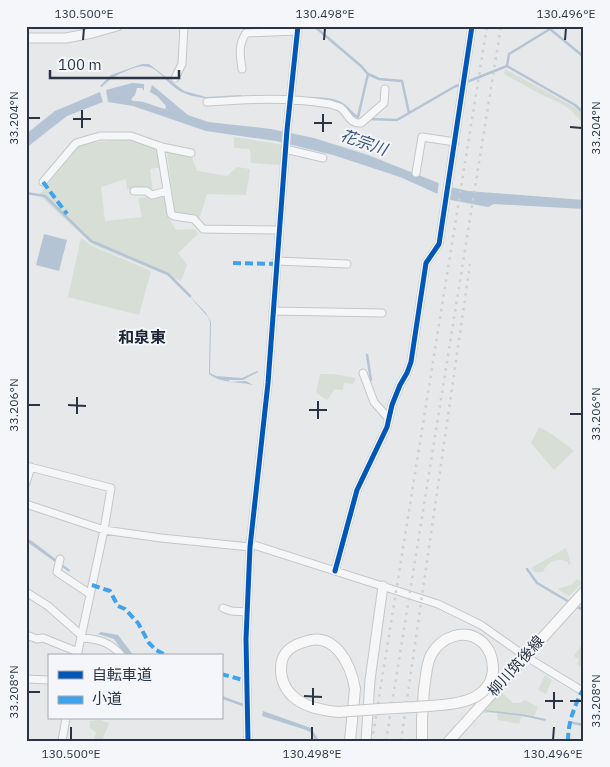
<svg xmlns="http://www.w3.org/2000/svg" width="610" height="767" viewBox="0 0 610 767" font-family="'IBM Plex Sans','Noto Sans JP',sans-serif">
<rect width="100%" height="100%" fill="#e6e8ea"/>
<path fill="#d6ded6" d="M505,69L578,109L584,115V125L572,111L562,104L540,94L506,75L504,73Z
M234,137L283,145L281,165L251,163L250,149L234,148Z
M127,139L157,149L161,167L150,169L153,194L127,189L126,179L101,187L105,221L142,217L138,198L167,196L170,220L176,230L192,229L196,230L198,234L178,253L187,265L181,281L93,245L39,195L81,144Z
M167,152L192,157L197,171L227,176L237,167L250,169L246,195L207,194L199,220L175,215Z
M81,238L92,246L151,271L139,315L68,297Z
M320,374H333L356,378L353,384L344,383L343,390L335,389L327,400L316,393Z
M539,427L552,434L574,451L554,470L531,443Z
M566,548L571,564L568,565V562C557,557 547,562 543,572H534L531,568Z
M577,579L582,583L569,596L557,589L571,585Z
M581,646H584L583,668L577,664L579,659L574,656Z
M545,675L552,680L546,694L538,690Z
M500,691L513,703H520L525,700L538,707L534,717H521L519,724L498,720L497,713H478Z
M100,720L109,723L102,741L94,740L96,732L90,728V721Z"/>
<path fill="#b4c4d5" d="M142,64H149L184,91L206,97L241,95V97C221,98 203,101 184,93C162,84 159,58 131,69C117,75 113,76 102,87L100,86L111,75Z
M132,83L144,84V91L142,88H137L135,95L131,99L133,101C148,101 152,106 165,109L166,106L157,96L150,92L152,85L188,115L208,122L271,129L314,138L368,155L446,186L468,191L584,200V209L494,204L488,207L451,200L400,177L333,155L276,141L206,131L133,106L108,102L106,90Z
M100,92L103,102L67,116L26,148V134L55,111Z
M44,234L67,240L59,271L36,265Z
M185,291L206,313L211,322L210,373L216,376L242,378L257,371L258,372L243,380H229V382L246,381L253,385C237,381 222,384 209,374L210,322L208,317Z
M26,538L32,541L70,570L69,572L26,541Z
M101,632L118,635L134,656H126L114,639L98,634Z
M483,710L521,714L546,719L545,721L523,716L483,711Z
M263,711L311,728L318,739L329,741H316L310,732L306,730L262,716Z"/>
<path fill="#e6e8ea" d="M439,182L452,185L449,202L437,197Z"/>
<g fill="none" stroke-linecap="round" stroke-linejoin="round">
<path stroke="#b4c4d5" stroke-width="2.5" d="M314,26L361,66L368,74L379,79L402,81L409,113
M507,66L509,54L550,29L584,57
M507,66L575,105L584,113
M311,98C323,99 337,98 346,107C351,111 352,115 358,117L368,74
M370,119L397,120L454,87L507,66
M26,193L45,196L91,241L168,274L190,296
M367,355L371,380
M527,569L537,583L571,603
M575,606L584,610
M221,697L243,705
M573,723L584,725"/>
<g stroke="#c4c6c8" stroke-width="9">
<path id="minor" d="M242,69C240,55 238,45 246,33L297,31
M175,78L182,64L184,26
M207,102C247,99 290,97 330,104C333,105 338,106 341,108C348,113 349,124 361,123L384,103L385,89
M160,146L171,214L174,216L194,219L203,229L279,230
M285,149L323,158
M416,173L422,137L455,142
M43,182L76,143L100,136H131L162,147L191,153
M134,191H146L152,195L167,191
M276,261L347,264
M273,311L382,313
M363,373L374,402L389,419
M26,466L111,488L104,530L77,656
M26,483L31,467
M26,504L104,530L161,538L250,547
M251,544L438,604L481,625L525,656L584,692
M60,559L57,572L90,594
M335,571L357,490L387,427L392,405L400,385L407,373L411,362L426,263L439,244L472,26
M26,592L48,606L81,635
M223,608L231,611L247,612
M26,635L37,639L43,638L78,652
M81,638C99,639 110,642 122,656
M26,679L49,680
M62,741L66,718
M248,741L246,639L250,547L268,383L287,130L298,26"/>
</g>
<g stroke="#c4c6c8" stroke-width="11">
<path id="tertiary" d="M26,38H66L92,33L117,26
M366,741L370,680L383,586"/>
</g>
<g stroke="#c4c6c8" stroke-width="12">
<path id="secondary" d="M350,741L355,689
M422,741V719L424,689
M449,741L584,592"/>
</g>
<use href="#minor" stroke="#f5f6f7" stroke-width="7"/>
<use href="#tertiary" stroke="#f5f6f7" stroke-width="9"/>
<use href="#secondary" stroke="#f8f8f8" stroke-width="10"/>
<path stroke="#cecfd2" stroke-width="2.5" stroke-dasharray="2.5 5" stroke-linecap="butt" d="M372,741L487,26
M386,741L501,26
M401,741L470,264"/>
<g stroke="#c4c6c8" stroke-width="12" stroke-linecap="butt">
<path id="secondary-bridge" d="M355,689C351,665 335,630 304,642C297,644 289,648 285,654C281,659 281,666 281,672C284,702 314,710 339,712C364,710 390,708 415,707C435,705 457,706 475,697C486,691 492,682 493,670C493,659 490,649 482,642C465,627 441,637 431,655C426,665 426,678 424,689"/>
</g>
<use href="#secondary-bridge" stroke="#f8f8f8" stroke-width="10"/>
<path stroke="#3ea3ec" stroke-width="4" stroke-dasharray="8 4" stroke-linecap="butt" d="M43,182L67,214
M233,263L276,264
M92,585L110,591L118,606L125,609L138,623L149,643L156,650L167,656
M221,674L247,681
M568,741C568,722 574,708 582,691"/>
<g stroke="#f4f6f9" stroke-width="8">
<path id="cycleway" d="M335,571L357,490L387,427L392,405L400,385L407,373L411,362L426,263L439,244L472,26
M248,741L246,639L250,547L268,383L287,130L298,26"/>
</g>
<use href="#cycleway" stroke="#0057b8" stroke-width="5"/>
</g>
<path fill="none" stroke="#2b3445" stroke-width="2" d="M83,40L84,28M324,40L325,28M565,40L566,28M28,118H40M73,119H91M314,123H332M570,127L582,128M82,128V110M323,132V114M28,405H40M68,405L86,406M309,410H327M77,414V397M570,414H582M318,419V401M28,692H40M304,696L322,697M545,701H563M570,701H582M313,705V688M554,709V692M71,740V727M312,740V727M553,740L554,727"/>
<g text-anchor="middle" stroke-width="4" stroke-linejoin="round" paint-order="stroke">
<g font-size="15" fill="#2b3445" stroke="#f4f6f9">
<text transform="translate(516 666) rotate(-48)" y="5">柳川筑後線</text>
</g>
<g font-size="16" font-style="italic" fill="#34527a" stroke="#f4f6f9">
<text transform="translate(364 142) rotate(19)" y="6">花宗川</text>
</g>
<g font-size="16" font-weight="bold" fill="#1d2536" stroke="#f4f6f9">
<text x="142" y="343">和泉東</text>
</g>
</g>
<rect width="610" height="767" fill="none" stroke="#f4f6f9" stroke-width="55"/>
<rect x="48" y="654" width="175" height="65" fill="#f4f6f9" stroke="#a4a8b1"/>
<rect x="58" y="671" width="25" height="8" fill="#0057b8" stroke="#a4a8b1"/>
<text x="92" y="680" font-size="15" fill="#2b3445">自転車道</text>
<rect x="58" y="696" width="25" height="8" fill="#3ea3ec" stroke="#a4a8b1"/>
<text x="92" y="704" font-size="15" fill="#2b3445">小道</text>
<path d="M50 70v8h129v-8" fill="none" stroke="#2b3445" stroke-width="2.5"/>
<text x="58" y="70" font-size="15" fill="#2b3445" stroke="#f4f6f9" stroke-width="4" paint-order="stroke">100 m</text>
<rect x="28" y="28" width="554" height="712" fill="none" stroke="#2b3445" stroke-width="2"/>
<g font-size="12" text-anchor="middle" fill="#2b3445">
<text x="84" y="18">130.500°E</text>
<text x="325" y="18">130.498°E</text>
<text x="566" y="18">130.496°E</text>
<text transform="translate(14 118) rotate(-90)" y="4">33.204°N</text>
<text transform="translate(596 128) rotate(-90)" y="4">33.204°N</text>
<text transform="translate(14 405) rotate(-90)" y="4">33.206°N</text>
<text transform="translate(596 414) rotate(-90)" y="4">33.206°N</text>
<text transform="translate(14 692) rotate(-90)" y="4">33.208°N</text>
<text transform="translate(596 701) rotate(-90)" y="4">33.208°N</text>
<text x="71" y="758">130.500°E</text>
<text x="312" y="758">130.498°E</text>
<text x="553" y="758">130.496°E</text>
</g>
</svg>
